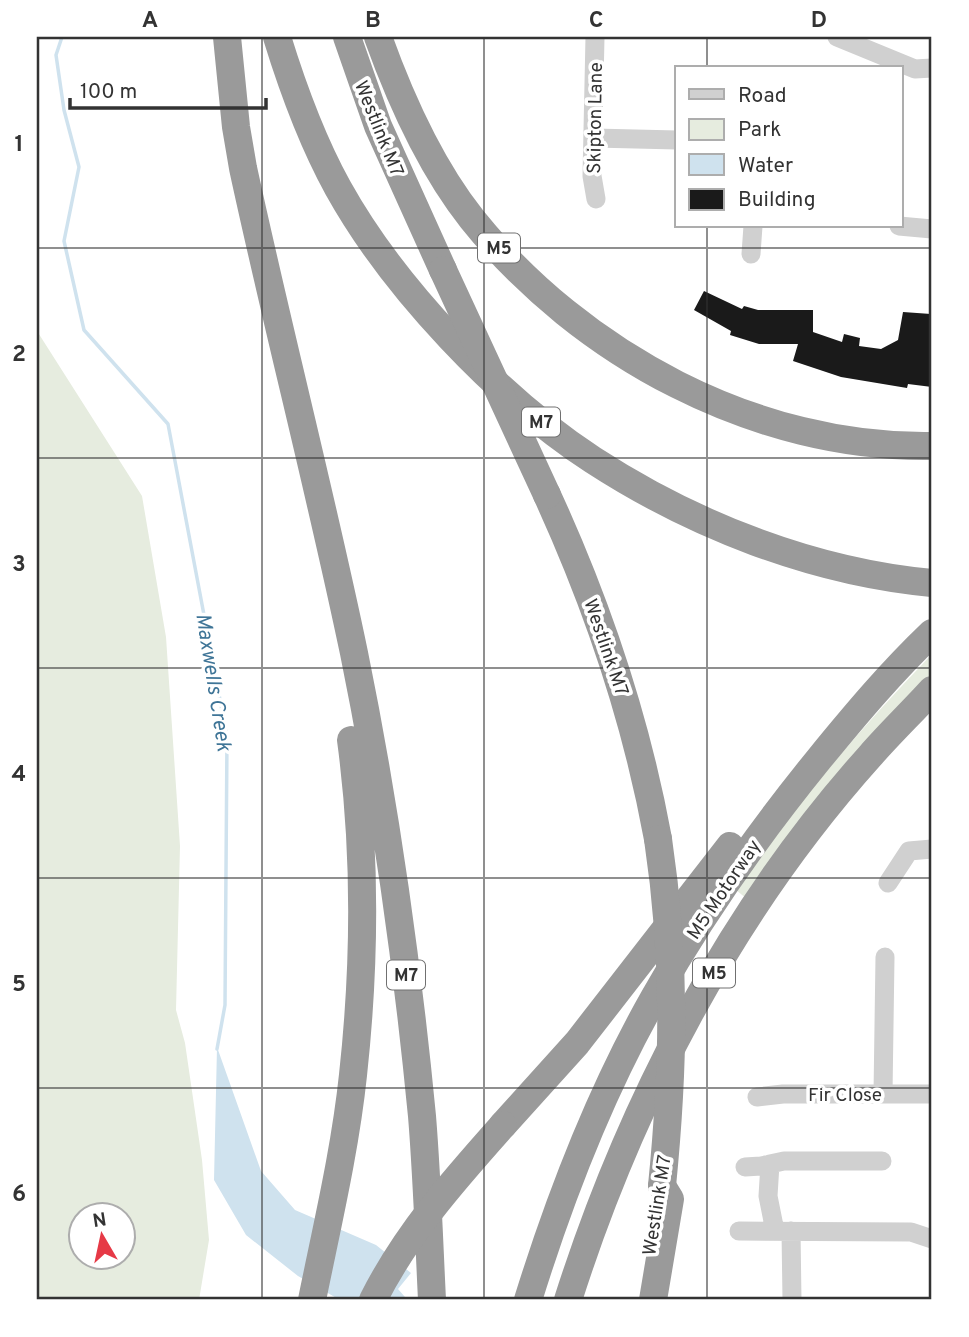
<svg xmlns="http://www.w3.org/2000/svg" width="969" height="1337" viewBox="0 0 969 1337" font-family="Overpass,sans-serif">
<rect width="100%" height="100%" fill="#fff"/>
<path fill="#e6ecdf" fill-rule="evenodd" d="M37,331L142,496L166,637L180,846L176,1010L185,1043L202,1160L209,1240L199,1300H37ZM80,1214H122V1256H80Z
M932,654V676L747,899L736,890C794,805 861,728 932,654Z"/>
<path fill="#cfe2ee" d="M217,1047L261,1171L295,1210L376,1245L411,1273L398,1289L405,1297L402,1300H340L298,1276L246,1235L214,1180Z"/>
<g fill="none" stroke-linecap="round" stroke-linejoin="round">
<path stroke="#cfe2ee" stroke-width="3.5" d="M62,37L56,55L64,110L79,167L64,241L84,330L168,424L227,737L225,1005L217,1049"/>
</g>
<path fill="#1a1a1a" d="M704,291L742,309L744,306L758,310H813V332L842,342L844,334L860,338L859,346L881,349L898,340L903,312L931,314L932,387L908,384L907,388L841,377L793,361L798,344H759L730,335L731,331L694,310Z"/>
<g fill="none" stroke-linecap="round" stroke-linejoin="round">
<path stroke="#d0d0d0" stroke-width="19" d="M595,37L592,176L596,199
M837,37L915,69L932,68
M594,138L677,140
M899,226L932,229
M751,254L753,226
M888,883L909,851L932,849
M883,1094L885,957
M757,1097L783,1094H932
M770,1164L768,1196L775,1231
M745,1167L761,1166L784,1161H882
M739,1231L911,1232L932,1239
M791,1231L792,1300"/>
<path stroke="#9a9a9a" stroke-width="28" d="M227,37L236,127L243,168C278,330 320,490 354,653C385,805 407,961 422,1116C427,1177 429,1239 432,1300
M277,37C293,89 312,141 338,188C393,287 498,398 593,460C693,525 813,572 932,583
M347,37L378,126L443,270
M378,37C401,101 430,166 472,219C581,355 757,449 932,446
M547,495C598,606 636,719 658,839
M503,1125L577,1043L730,846
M312,1300C327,1226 345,1151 353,1075C365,965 366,851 351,740
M528,1300C560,1197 600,1093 654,998C702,913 758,834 819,759C855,715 891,672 932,633
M568,1300C631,1102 731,911 870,756C890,733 912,712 932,690
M653,1300L670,1199L662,1186"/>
<path stroke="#9a9a9a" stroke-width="28" d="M443,270L547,495
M658,839C676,959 674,1066 662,1186
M373,1300C406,1234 454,1180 503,1125"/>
</g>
<path fill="none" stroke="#333" stroke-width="2" stroke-opacity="0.55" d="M262,37V1300M484,37V1300M707,37V68M707,226V1300M37,248H932M37,458H932M37,668H932M37,878H932M37,1088H932"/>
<g text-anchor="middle" stroke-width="7" stroke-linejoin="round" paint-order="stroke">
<g fill="#fff" stroke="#707070" stroke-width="2">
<rect x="478" y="233.5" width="42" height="29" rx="5"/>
<rect x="522" y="407.5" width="38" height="29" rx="5"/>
<rect x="693" y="958.5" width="42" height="29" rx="5"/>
<rect x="387" y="960.5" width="38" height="29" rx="5"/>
</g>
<g font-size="18" font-weight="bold" fill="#333">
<text x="499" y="254">M5</text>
<text x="541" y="428">M7</text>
<text x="714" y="979">M5</text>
<text x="406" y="981">M7</text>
</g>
<g font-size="19" fill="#333" stroke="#fff">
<text transform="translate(594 118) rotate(-89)" y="7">Skipton Lane</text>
<text transform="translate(380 128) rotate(68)" y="7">Westlink M7</text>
<text transform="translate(607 647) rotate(71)" y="7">Westlink M7</text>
<text transform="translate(723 889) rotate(-56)" y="7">M5 Motorway</text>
<text x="845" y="1101">Fir Close</text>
<text transform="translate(656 1205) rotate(-81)" y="7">Westlink M7</text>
</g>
<g font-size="21" font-style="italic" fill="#3f7597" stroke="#fff">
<text transform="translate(214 682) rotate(81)" y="7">Maxwells Creek</text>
</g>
</g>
<rect width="969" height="1337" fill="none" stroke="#ffffff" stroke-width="77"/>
<rect x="675" y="66" width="228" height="161" fill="#ffffff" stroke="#adadad" stroke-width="2"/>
<rect x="689" y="89" width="35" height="10" fill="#d0d0d0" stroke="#adadad" stroke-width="2"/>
<text x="738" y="102" font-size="21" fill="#333333">Road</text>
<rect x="689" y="119" width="35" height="21" fill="#e6ecdf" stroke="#adadad" stroke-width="2"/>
<text x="738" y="136" font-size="21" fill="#333333">Park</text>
<rect x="689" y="154" width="35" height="21" fill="#cfe2ee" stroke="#adadad" stroke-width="2"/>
<text x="738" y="172" font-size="21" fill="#333333">Water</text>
<rect x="689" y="189" width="35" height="21" fill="#1a1a1a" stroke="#adadad" stroke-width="2"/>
<text x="738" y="206" font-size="21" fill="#333333">Building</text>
<g transform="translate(102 1236) rotate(351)"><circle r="33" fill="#ffffff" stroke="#adadad" stroke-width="2"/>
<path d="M0-5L12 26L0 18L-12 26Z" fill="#e63946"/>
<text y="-10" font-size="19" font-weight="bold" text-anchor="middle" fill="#333333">N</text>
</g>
<path d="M70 98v10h196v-10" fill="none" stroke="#333333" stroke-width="3.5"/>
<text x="80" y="98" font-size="21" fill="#333333" stroke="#ffffff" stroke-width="5" paint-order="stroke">100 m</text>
<rect x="38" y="38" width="892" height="1260" fill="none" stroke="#333" stroke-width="2.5"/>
<g font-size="23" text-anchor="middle" font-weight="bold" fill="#333">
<text x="150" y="27">A</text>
<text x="373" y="27">B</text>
<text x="596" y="27">C</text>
<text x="819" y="27">D</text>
<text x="19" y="151">1</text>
<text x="19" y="361">2</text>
<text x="19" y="571">3</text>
<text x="19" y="781">4</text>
<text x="19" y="991">5</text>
<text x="19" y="1201">6</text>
</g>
</svg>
